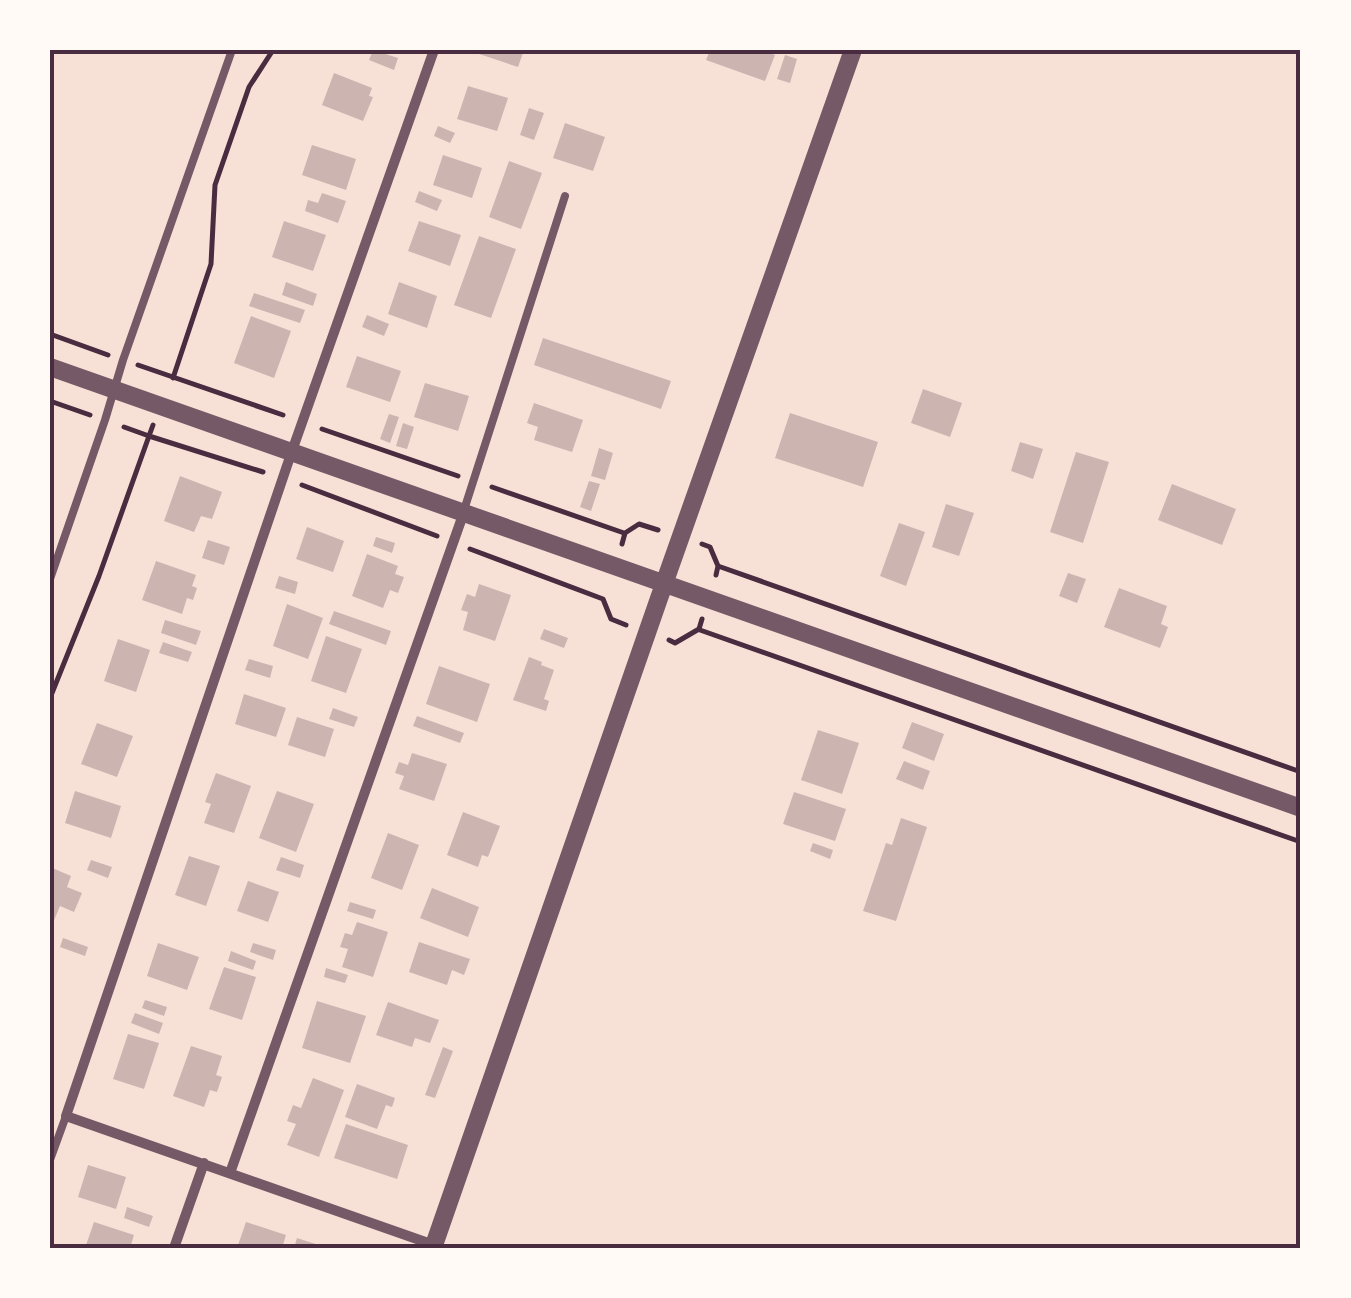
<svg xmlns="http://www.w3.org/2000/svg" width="1351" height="1298" viewBox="0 0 1351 1298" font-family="'Noto Sans',sans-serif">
<rect width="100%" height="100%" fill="#f7e1d7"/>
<path fill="#ccb4b1" d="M373,50L398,58L394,70L369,60Z
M467,50H524L518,67Z
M710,50H761L775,55L765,81L706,60Z
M785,55L797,59L790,83L777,79Z
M334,73L372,88L369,96L373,97L363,121L322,105Z
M468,86L508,98L497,131L457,119Z
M529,108L544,113L534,140L520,135Z
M565,123L605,137L593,171L553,158Z
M438,126L455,133L450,143L434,136Z
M312,145L356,159L346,190L302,175Z
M443,155L482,168L472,198L433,185Z
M509,161L542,173L521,229L489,217Z
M419,191L442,200L437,211L415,202Z
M322,193L346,201L338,223L305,211L308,200L318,203Z
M284,221L326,235L313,271L272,257Z
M419,221L461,235L450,266L408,251Z
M479,236L516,249L491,318L454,305Z
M286,282L317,294L313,306L282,295Z
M399,282L437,296L427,328L388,314Z
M254,293L305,310L300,323L249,306Z
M367,315L389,324L384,336L362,327Z
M251,316L291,331L274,378L234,363Z
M543,338L671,381L661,409L534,365Z
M357,356L401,371L390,402L346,387Z
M425,383L469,396L458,431L414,417Z
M923,389L962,403L950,437L911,423Z
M534,403L583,420L572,452L534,440L538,427L527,423Z
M790,413L878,442L863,487L775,458Z
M389,414L399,417L390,443L380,439Z
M403,423L414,427L407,449L396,446Z
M1020,442L1043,449L1033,479L1011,471Z
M599,448L613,453L605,480L591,476Z
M1076,452L1109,462L1083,543L1050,532Z
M180,476L222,492L212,519L201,516L194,532L164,521Z
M589,481L600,484L591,511L580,507Z
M1172,484L1236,509L1222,545L1158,520Z
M946,504L974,513L959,556L932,547Z
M899,523L925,532L906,586L880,576Z
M307,527L344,541L333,572L296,559Z
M376,537L395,543L392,553L373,546Z
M208,540L230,547L224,565L202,558Z
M367,554L398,566L395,574L404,577L398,593L390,590L383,608L352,596Z
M156,561L196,575L192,586L197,588L193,600L187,598L182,614L142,600Z
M1068,573L1086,579L1077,603L1059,596Z
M279,576L298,582L295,594L275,588Z
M479,584L511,595L495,641L463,630L468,612L461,610L467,594L475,597Z
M1119,588L1167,606L1161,624L1168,627L1160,648L1104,627Z
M287,604L323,618L308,659L273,646Z
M334,611L391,631L386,645L329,624Z
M165,620L201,631L196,645L161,633Z
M544,629L568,638L564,648L540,639Z
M326,636L362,649L346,693L311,681Z
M118,639L150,650L136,692L104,681Z
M163,642L192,652L188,662L159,653Z
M529,657L542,662L541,665L554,670L544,699L549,701L546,711L513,700Z
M249,659L273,666L270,678L245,670Z
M439,666L490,684L477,722L426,704Z
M244,694L286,708L276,737L235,724Z
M333,708L358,717L354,727L329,719Z
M417,716L464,733L460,743L413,726Z
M297,717L334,729L325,757L288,745Z
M912,722L944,734L934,761L902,748Z
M97,723L133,736L117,777L81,764Z
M818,730L859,743L842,794L801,780Z
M412,753L447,764L434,801L399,789L404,776L395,773L399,762L408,765Z
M904,761L930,771L923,790L896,779Z
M216,773L251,786L234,833L204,823L211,804L205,802Z
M75,791L121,806L111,838L65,823Z
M277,791L314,804L296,852L259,838Z
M794,792L846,809L835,841L783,824Z
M463,812L500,826L488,857L482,855L478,867L447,855Z
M901,818L927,827L896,921L863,911L886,843L892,845Z
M388,833L419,845L402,890L371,878Z
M813,843L833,850L830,859L810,851Z
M189,856L220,866L206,906L175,895Z
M281,857L304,865L300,878L276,870Z
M91,860L112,867L108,878L87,870Z
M50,867L71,876L67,887L82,893L74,912L60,906L50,930Z
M248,881L279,892L268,922L237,911Z
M432,888L479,907L468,937L420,918Z
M350,902L376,910L373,919L347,911Z
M357,922L388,932L373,977L342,967L348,949L340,947L345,933L352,935Z
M63,938L88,947L85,956L60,947Z
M419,942L470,959L464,975L452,970L447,985L409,972Z
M158,943L199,957L187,990L147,976Z
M253,943L276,950L273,960L250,952Z
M231,951L256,961L253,970L228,961Z
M224,967L256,977L242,1020L209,1009Z
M326,968L348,975L345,983L324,977Z
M145,1000L167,1007L164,1016L142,1008Z
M317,1001L366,1016L350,1063L302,1048Z
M388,1002L439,1020L430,1043L415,1038L412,1047L376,1035Z
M135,1013L163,1023L159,1034L131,1023Z
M128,1034L159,1043L144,1089L113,1079Z
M191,1046L222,1056L216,1075L222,1077L217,1092L210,1090L204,1107L173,1096Z
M443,1047L453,1051L435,1098L425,1095Z
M313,1078L344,1090L319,1157L287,1145L296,1124L287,1121L293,1105L301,1108Z
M357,1084L395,1098L392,1107L386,1105L377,1129L345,1117Z
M346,1124L408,1145L397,1179L334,1158Z
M88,1165L126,1177L116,1209L78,1197Z
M127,1207L153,1216L149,1227L124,1218Z
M94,1222L134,1235L130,1248H85Z
M246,1222L286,1235L282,1248H237Z
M297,1238L325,1247V1248H294Z"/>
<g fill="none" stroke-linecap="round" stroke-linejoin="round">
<path stroke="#4a2c40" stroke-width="5" d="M50,334L108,355
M138,365L283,415
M173,378L211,264L215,185L249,87L273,50
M50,401L90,415
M124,427L149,436L153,425
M322,429L458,476
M302,485L437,536
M492,487L624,533
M622,544L625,533L639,524L658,530
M702,544L710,547L718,566L716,575
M470,549L603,599L611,619L626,625
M718,566L1301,772
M700,630L1301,842
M669,640L675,643L699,629L702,619
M50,698L99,576L149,436L263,472"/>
<path stroke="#755966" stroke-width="8" d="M464,510L565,196
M50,579L105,420L123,360L232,50
M50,1160L66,1116"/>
<path stroke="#755966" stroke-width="10" d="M230,1173L464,512
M434,1245L66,1116L292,451L434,50
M174,1248L204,1163"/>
<path stroke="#755966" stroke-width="18" d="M50,367L1301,808
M433,1248L664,584L853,50"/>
</g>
<rect width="1351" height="1298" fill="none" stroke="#fffaf5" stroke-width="105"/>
<rect x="52" y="52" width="1246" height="1194" fill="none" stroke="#4a2c40" stroke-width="4"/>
</svg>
